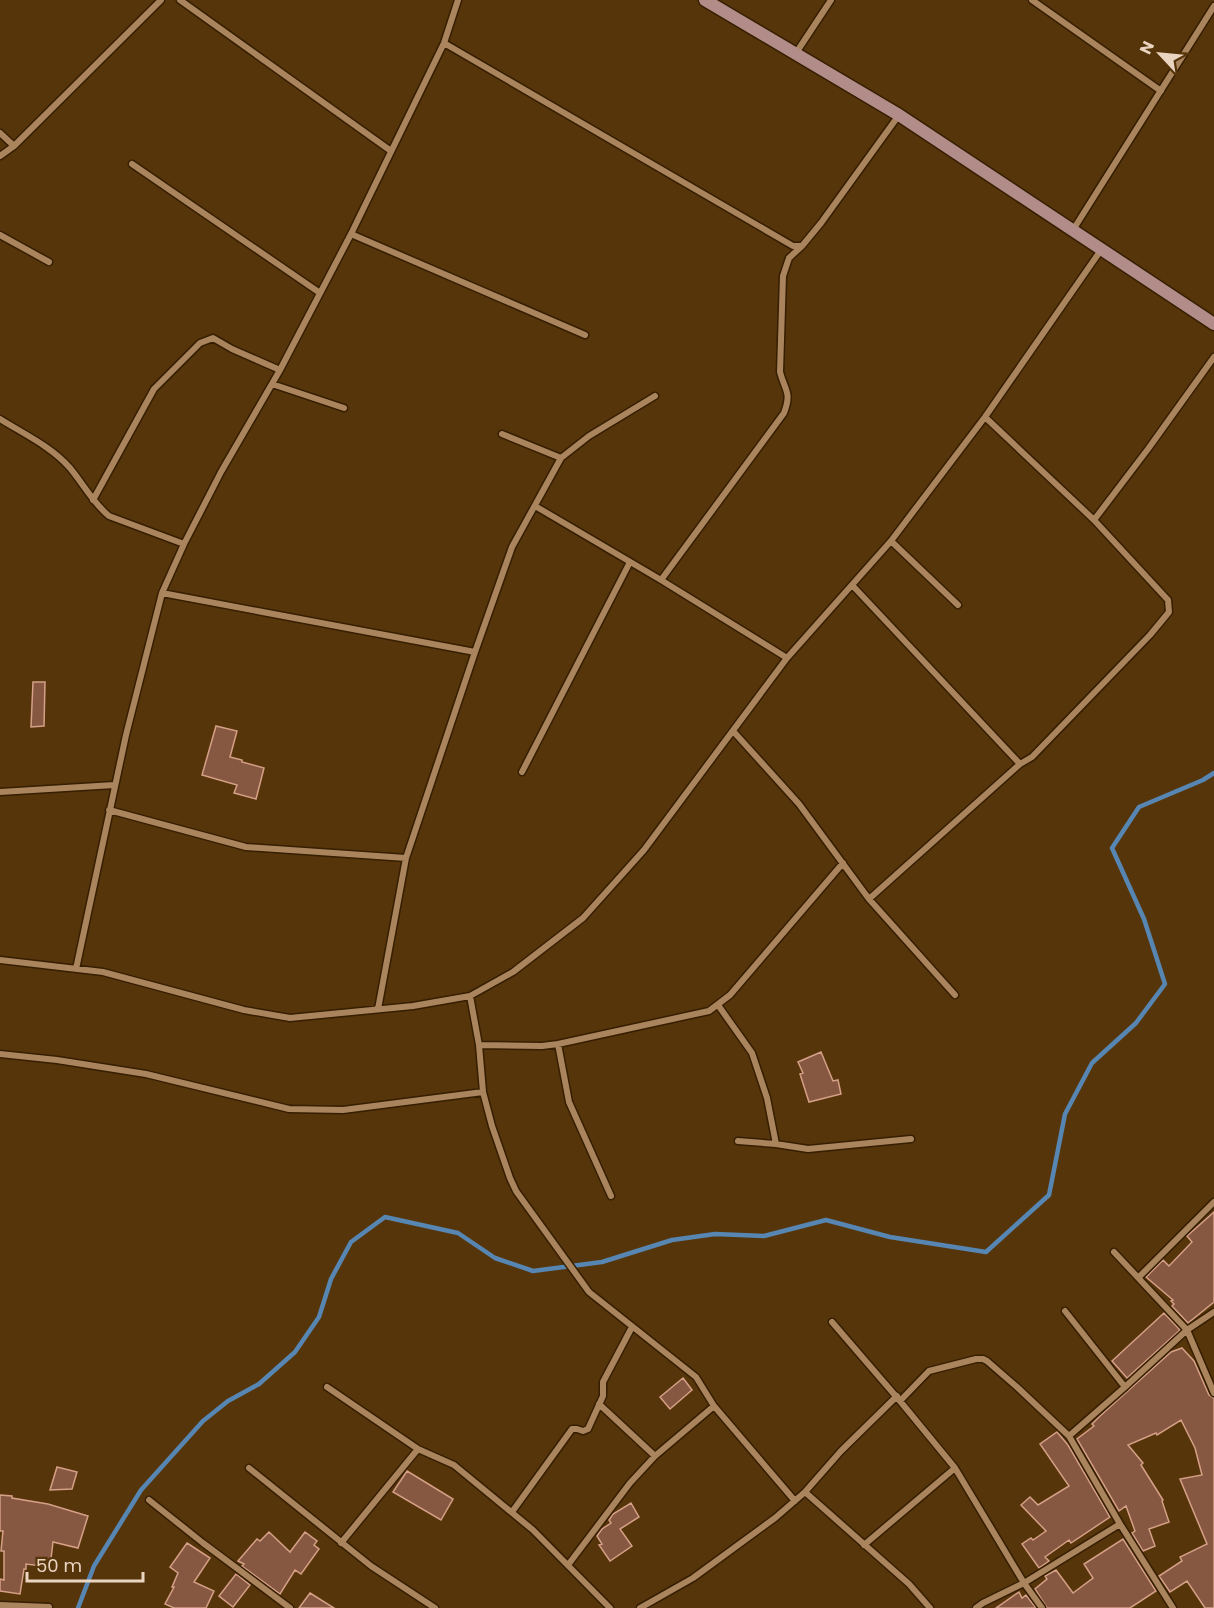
<svg xmlns="http://www.w3.org/2000/svg" width="1214" height="1608" viewBox="0 0 1214 1608" font-family="Poppins,sans-serif">
<rect width="100%" height="100%" fill="#56350b"/>
<g fill="none" stroke-linecap="round" stroke-linejoin="round">
<path stroke="#5686b1" stroke-width="4.5" d="M78,1608L94,1566L141,1490L203,1421L228,1401L259,1384L295,1352L319,1317L331,1279L351,1242L385,1217L458,1233L495,1258L533,1271L602,1262L672,1240L715,1234L764,1236L826,1220L890,1237L986,1252L1049,1195L1065,1114L1092,1063L1136,1023L1165,984L1144,919L1112,848L1139,807L1203,780L1214,773"/>
</g>
<path fill="#875841" stroke="#d5a087" stroke-width="1.5" d="M33,682H45L44,726L31,727Z
M216,726L237,731L230,757L242,760V762L264,768L256,799L234,793L237,785L202,775Z
M821,1052L833,1081L838,1080L841,1094L809,1102L800,1074L803,1073L798,1062Z
M1214,1212V1302L1188,1323L1172,1306L1174,1304L1171,1301L1173,1300L1146,1277L1163,1260L1169,1266L1192,1242L1187,1236Z
M1164,1313L1180,1330L1127,1378L1112,1361Z
M1182,1348L1194,1361L1209,1395L1214,1398V1608H1205L1187,1581L1170,1592L1159,1576L1182,1561L1180,1557L1207,1544L1180,1479L1202,1475L1195,1448L1181,1420L1157,1435L1156,1433L1128,1445L1143,1463L1141,1465L1163,1500L1162,1501L1169,1522L1149,1529L1155,1546L1143,1551L1132,1533L1135,1531L1126,1506L1119,1511L1077,1439L1094,1426L1092,1424L1100,1416L1171,1352Z
M683,1378L692,1390L670,1409L660,1397Z
M1057,1432L1068,1445L1110,1517L1071,1543L1069,1540L1045,1557L1049,1561L1039,1568L1022,1544L1031,1538L1033,1540L1046,1531L1021,1505L1030,1497L1038,1505L1069,1486L1040,1444Z
M57,1467L77,1472L72,1489L50,1490Z
M407,1471L453,1499L441,1520L393,1492Z
M0,1495L12,1496V1498L48,1504L88,1516L78,1548L53,1542L50,1567L26,1564V1569H24L20,1594L0,1591V1579L4,1580V1551H1L3,1531H0Z
M631,1503L639,1517L620,1529L632,1546L610,1561L599,1545L602,1544L597,1536L602,1529L611,1523L609,1520L613,1514Z
M269,1532L290,1552L305,1532L317,1541L314,1545L319,1549L301,1574L295,1570L280,1594L242,1566L244,1564L238,1561L257,1539L260,1541Z
M1123,1539L1156,1591L1130,1608H1047L1035,1589L1047,1579L1045,1576L1056,1570L1073,1593L1093,1578L1084,1564Z
M187,1543L210,1558L194,1582L214,1591L206,1608H174L165,1604L174,1587H172L178,1573L170,1567Z
M236,1574L250,1585L233,1607L219,1596Z
M1019,1592L1022,1598L1026,1595L1036,1608H996Z
M310,1593L334,1608H299Z"/>
<g fill="none" stroke-linecap="round" stroke-linejoin="round">
<g stroke="#361e00" stroke-width="9">
<path id="street" d="M180,0L391,151
M1032,0L1161,91
M444,43L793,246H801
M796,53L831,0
M0,133L14,146
M0,156L14,146L161,0
M132,164L320,293
M1073,230L1214,6
M351,234L585,335
M0,235L49,262
M272,384L344,408
M0,419C24,434 52,447 70,468C84,485 93,503 109,516L184,544
M502,434L561,458
M93,500L154,389L200,343L213,338L232,349L280,370
M535,506L661,580L787,658
M1094,520L1148,449L1214,357
M891,541L958,605
M661,580L784,413C792,392 785,391 780,372L783,276L789,258L802,246L821,223L899,115
M852,585L1020,764
M162,593L475,652
M733,731L799,804L869,899L955,995
M522,772L630,562
M0,792L114,785
M109,810L246,847L406,858
M869,899L1020,764L1032,757L1150,635L1169,612L1168,600L1094,520L985,417
M0,960L103,972L244,1010L290,1018L413,1006L470,996L513,972L583,918L644,850L787,658L891,541L985,417L1101,250
M76,969L126,735L162,593L184,544L221,472L280,370L351,234L444,43L458,0
M470,996L479,1045L483,1092L492,1126L510,1178L516,1191L589,1292L696,1377L714,1406L795,1501
M718,1005L752,1053L767,1098L776,1144
M378,1009L406,858L475,652L512,547L561,458L589,436L655,396
M558,1044L569,1102L611,1196
M479,1045L542,1046L558,1044L709,1011L730,995L843,863
M0,1054L57,1060L146,1074L289,1109L343,1110L483,1092
M738,1141L776,1144L808,1149L911,1139
M1114,1252L1187,1330L1214,1393
M1139,1277L1214,1202
M1065,1311L1125,1387
M832,1322L900,1401L955,1468L1024,1583L1042,1608
M327,1387L418,1449L454,1465L533,1530L610,1608
M900,1401L929,1371L976,1359H983L987,1361L1017,1387L1069,1436L1120,1524L1173,1608
M599,1404L655,1456
M1069,1436L1125,1387L1187,1330L1214,1312
M249,1468L371,1566L435,1608
M805,1492L909,1584L930,1608
M149,1500L203,1543L290,1608
M512,1512L572,1429H577L583,1431L588,1429L603,1396V1382L632,1327
M341,1543L418,1449
M864,1545L955,1468
M568,1565L630,1483L655,1456L714,1406
M0,1605L49,1607
M640,1608L693,1578L775,1518L805,1492L841,1451L897,1396
M976,1608L983,1603L1024,1583L1120,1524"/>
</g>
<g stroke="#361e00" stroke-width="15">
<path id="secondary" d="M705,0L899,115L1214,324"/>
</g>
<use href="#street" stroke="#aa845d" stroke-width="6"/>
<use href="#secondary" stroke="#b28c88" stroke-width="12"/>
</g>
<g transform="translate(1160 54) rotate(296)" stroke="#56350b" stroke-width="4.5" paint-order="stroke">
<path d="M0-4.5L10 22L0 15L-10 22Z" fill="#ead5c1"/>
<text y="-9" font-size="16" font-weight="bold" text-anchor="middle" fill="#ead5c1">N</text>
</g>
<path d="M27 1572v9h116v-9" fill="none" stroke="#ead5c1" stroke-width="3"/>
<text x="36" y="1572" font-size="18" fill="#ead5c1" stroke="#56350b" stroke-width="4.5" paint-order="stroke">50 m</text>
</svg>
